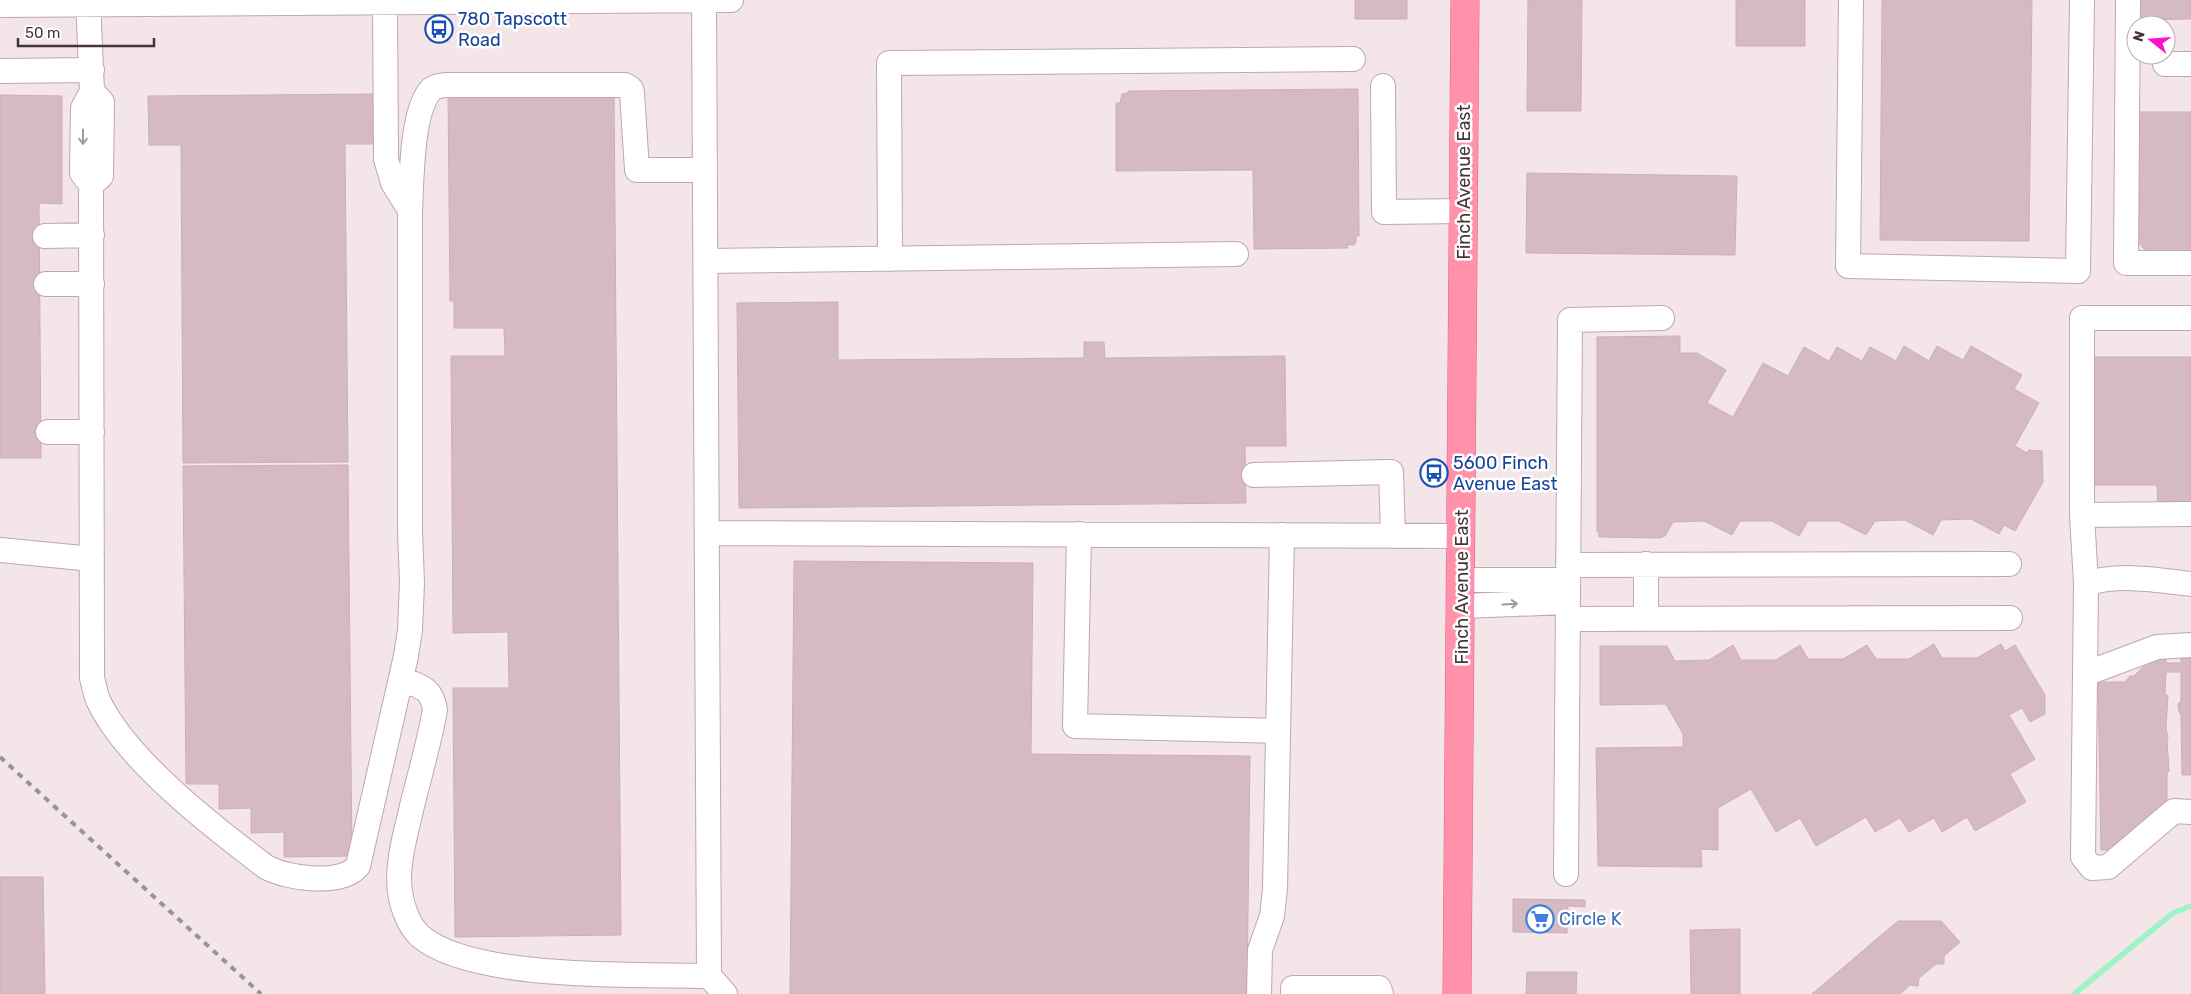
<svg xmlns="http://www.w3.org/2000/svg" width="2191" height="994" viewBox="0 0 2191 994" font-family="Rubik,sans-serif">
<rect width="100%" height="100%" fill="#f3e5e8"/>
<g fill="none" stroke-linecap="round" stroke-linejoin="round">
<path stroke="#9ff3c6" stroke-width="5.5" d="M2074,994L2173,913L2191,906"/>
</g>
<path fill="#d5bac3" stroke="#d0adb9" d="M1355,0H1407V19H1355Z
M1528,0H1582L1581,111H1527Z
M1736,0H1805V46H1736Z
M1882,0H2032L2029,241L1880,240Z
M2139,0H2191V19L2139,20Z
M1358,89L1359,236H1356V242L1354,245H1347L1348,248L1254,249L1253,170L1116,171V103H1120L1122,94L1128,93V91Z
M614,92L621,935L455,937L453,688H509L508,632L453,633L451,356H505L504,328H454V301H450L448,94Z
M378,94V144H345L348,462L183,463L181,145H149L148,96Z
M0,95L62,96V204L39,203L41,458H0Z
M2135,112H2191V252H2147L2136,240Z
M1527,173L1737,176L1735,255L1526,253Z
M838,302V360L1084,358V342H1104L1105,358L1285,356L1286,446H1245L1246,503L739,508L737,303Z
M1680,336V353H1697L1726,370L1707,403L1733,417L1763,363L1788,376L1804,347L1829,361L1837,347L1862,361L1870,347L1896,361L1904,346L1929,361L1937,346L1963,360L1971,346L2022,375L2014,389L2039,403L2015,446L2027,453L2029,450L2042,451L2043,482L2015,531L2004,525L1999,534L1971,519L1941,520L1933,535L1905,520L1875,521L1866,535L1839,521H1808L1799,536L1772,521H1740L1732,535L1704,521L1673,522L1665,536L1660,538L1599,537V532H1597V337Z
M2090,357H2191V507L2158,508L2157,485H2091Z
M348,465L352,856L284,857V832L251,833V808L219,809V784H186L183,466Z
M794,561L1033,563L1031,754L1250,756L1247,994H790Z
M1934,644L1942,658H1977L2001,644L2005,651L2015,645L2045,695V714L2030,722L2022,708L2009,715L2035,759L2010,774L2026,802L1975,831L1967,817L1942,832L1934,818L1909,832L1900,818L1875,832L1866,817L1816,846L1800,818L1776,832L1751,789L1718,808V850L1701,849L1702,867L1598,866L1596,748L1683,747V734L1666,704L1600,705V646H1667L1675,661L1709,660L1733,645L1741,660H1776L1800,645L1808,659H1843L1867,645L1876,659H1909Z
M2181,654H2191V775H2182L2181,715L2179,712L2178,704L2181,701V672H2166L2165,694L2168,696L2166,728L2168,738L2167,740L2169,771L2167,773V811L2121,850H2101L2098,682H2125L2130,676H2134L2151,659H2166V663H2181Z
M0,877H43L45,994H0Z
M1513,899L1585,900V907L1568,906L1567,933L1513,932Z
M1898,921H1941L1960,942L1944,956V964H1936L1919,978L1918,986L1910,985L1900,994H1812Z
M1740,929V994H1691L1690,930Z
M1527,972H1577L1576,994H1526Z"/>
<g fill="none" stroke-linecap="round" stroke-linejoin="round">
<g stroke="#bfa7ae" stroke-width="26">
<path id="minor" d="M88,0L92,91L83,108L82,173L91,185L92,678C94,685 95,693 98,700C126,760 213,827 266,867C288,879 341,886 358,866L406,656L410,630L412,583L410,531V210L393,183L386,159L385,3
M1851,0L1848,266L2078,271L2082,0
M2128,0L2126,263H2191
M704,1L709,976L725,994
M0,5L731,0
M2165,64H2191
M0,71L92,70
M1383,86L1384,212L1463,211
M91,185L101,176L102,102L92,91
M410,210C412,179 411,117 429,92C433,86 440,86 446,85H625L631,89L632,93L637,170H705
M45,236L92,235
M890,259L889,63L1353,59
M706,261L1236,254
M46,284H92
M2191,318H2082V515L2086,584L2083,857L2092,868L2108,867L2174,811L2191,812
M48,432H92
M1254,475L1391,472L1393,535
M2082,515L2191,514
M707,533L1462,536
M1079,534L1075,726L1278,731
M0,550L92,559
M1646,564V619
M1568,565L2009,564
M1462,580H1568
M2086,584C2117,573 2158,580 2191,584
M1462,606L1568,602
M1568,619L2010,618
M2085,674L2157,647L2191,645
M402,679C421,687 432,688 435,710C429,743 420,774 412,806C406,833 396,864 400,892C402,907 409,926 420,936C472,981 640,974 709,976
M1566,874L1570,320L1662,318
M1259,994L1260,950L1272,916L1275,889L1282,535
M1293,994V988H1379L1381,994"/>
</g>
<g stroke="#e85f7f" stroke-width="29">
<path id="major" d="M1457,994L1465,0"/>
</g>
<use href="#minor" stroke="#fff" stroke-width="24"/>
<use href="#major" stroke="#ff92aa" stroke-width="28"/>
<path stroke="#959595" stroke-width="4" stroke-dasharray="6 6" stroke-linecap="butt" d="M0,757L261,994"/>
</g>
<defs><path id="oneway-shaft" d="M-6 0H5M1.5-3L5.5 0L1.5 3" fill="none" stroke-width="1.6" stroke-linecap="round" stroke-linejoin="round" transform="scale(1.25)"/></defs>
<g stroke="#a29a9c">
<use href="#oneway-shaft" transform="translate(83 137) rotate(90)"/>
<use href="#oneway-shaft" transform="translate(1510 604) rotate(-3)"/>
</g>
<defs>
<g id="bus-ring" transform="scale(1.4375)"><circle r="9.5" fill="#fff" stroke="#1a4fb4" stroke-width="1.5"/><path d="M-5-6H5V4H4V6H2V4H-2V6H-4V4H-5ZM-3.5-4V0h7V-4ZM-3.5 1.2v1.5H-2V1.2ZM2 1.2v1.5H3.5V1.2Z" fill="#1a4fb4"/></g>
<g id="supermarket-ring" transform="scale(1.4375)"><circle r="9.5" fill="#fff" stroke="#3f7fe0" stroke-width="1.5"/><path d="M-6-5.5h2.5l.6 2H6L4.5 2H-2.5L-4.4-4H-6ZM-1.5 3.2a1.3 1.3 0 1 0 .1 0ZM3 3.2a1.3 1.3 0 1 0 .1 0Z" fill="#3f7fe0"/></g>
</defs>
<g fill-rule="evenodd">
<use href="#bus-ring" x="439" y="29"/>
<use href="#bus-ring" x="1434" y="473"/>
<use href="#supermarket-ring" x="1540" y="919"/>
</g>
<g text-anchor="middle" stroke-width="5" stroke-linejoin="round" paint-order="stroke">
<g font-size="18" fill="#164399" stroke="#fff" text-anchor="start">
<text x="458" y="25">780 Tapscott<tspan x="458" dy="21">Road</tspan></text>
<text x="1453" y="469">5600 Finch<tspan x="1453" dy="21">Avenue East</tspan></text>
</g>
<g font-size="18" fill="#46343a" stroke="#fff">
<text transform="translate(1464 182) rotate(-90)" y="6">Finch Avenue East</text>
<text transform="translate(1462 587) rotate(-90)" y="6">Finch Avenue East</text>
</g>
<g font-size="18" fill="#366cbe" stroke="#fff" text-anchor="start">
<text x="1559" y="925">Circle K</text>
</g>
</g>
<g transform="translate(2151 40) rotate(287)"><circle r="24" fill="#ffffff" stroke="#b5aeb0"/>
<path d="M0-4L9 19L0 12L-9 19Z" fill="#ff10cc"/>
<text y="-8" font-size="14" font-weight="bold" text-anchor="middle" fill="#46343a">N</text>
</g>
<path d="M18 38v8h136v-8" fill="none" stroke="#46343a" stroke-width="2.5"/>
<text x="25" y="38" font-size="15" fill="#46343a" stroke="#ffffff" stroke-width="4" paint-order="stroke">50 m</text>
</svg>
